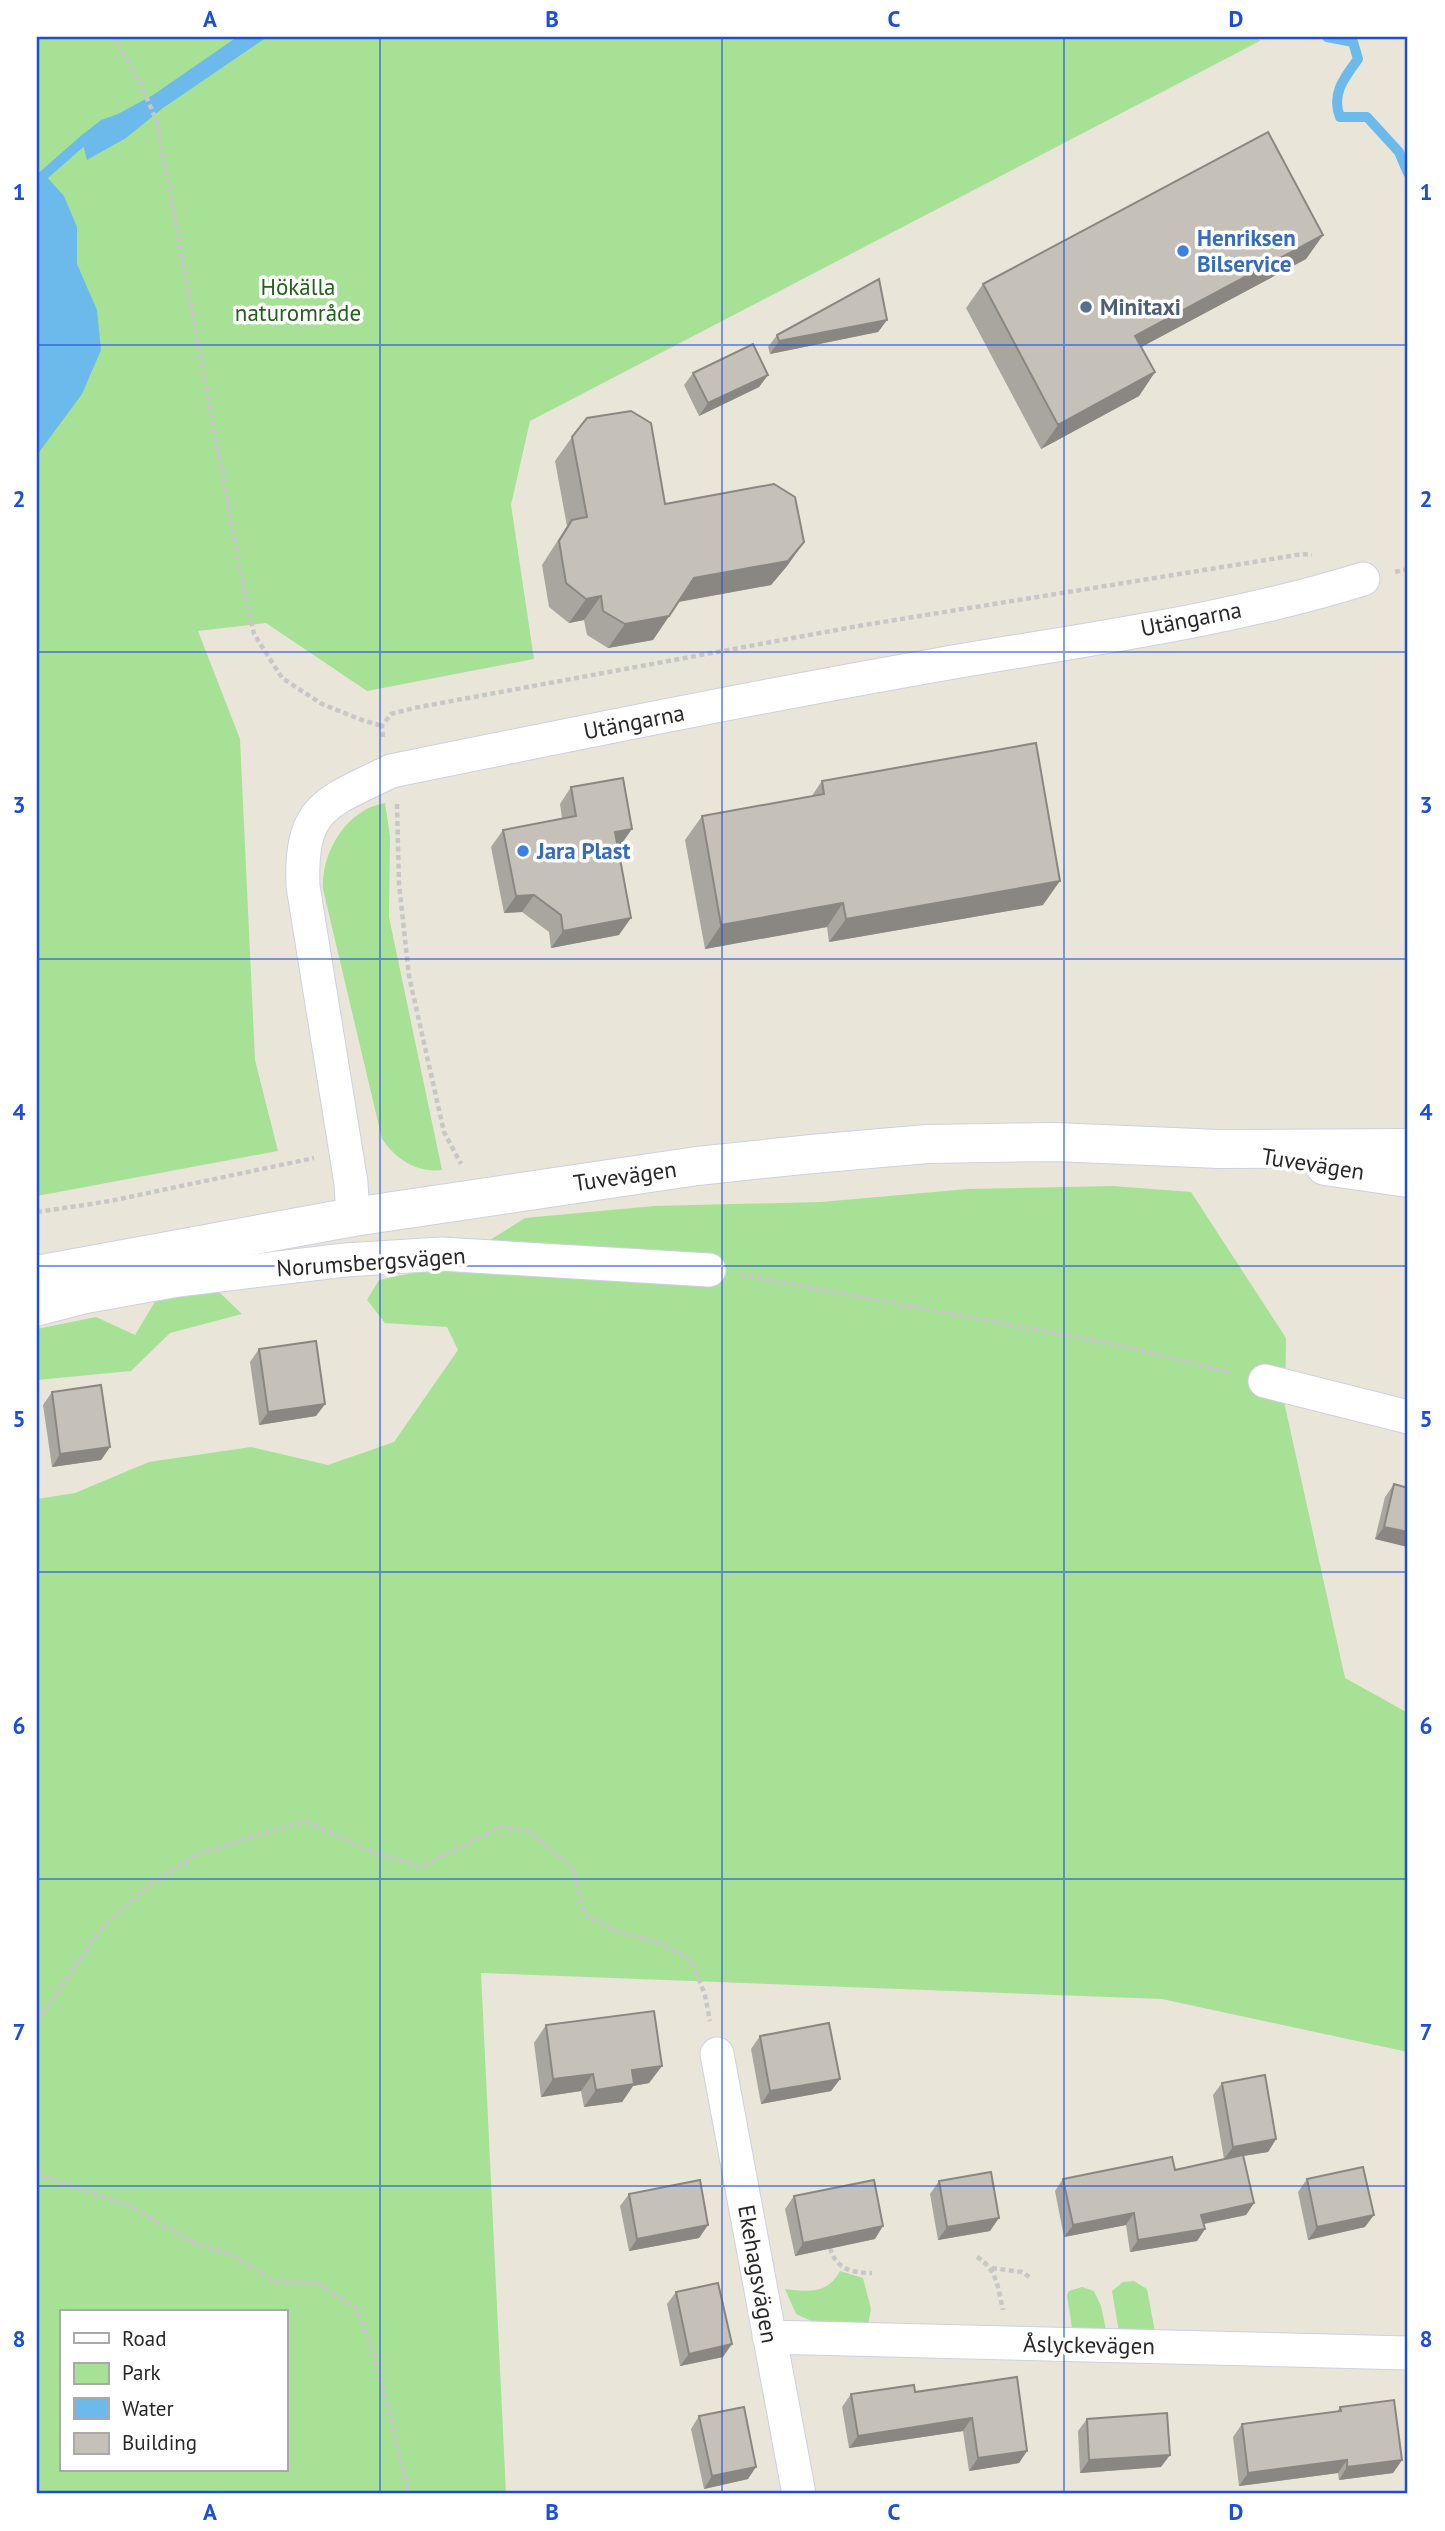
<svg xmlns="http://www.w3.org/2000/svg" width="1445" height="2531" viewBox="0 0 1445 2531" font-family="'PT Sans',sans-serif">
<rect width="100%" height="100%" fill="#eae5d9"/>
<path fill="#a6e195" fill-rule="evenodd" d="M37,37H1258L1260,41L530,421L511,505L534,659L367,691L266,623L198,631L240,739L255,1060L278,1151L37,1196Z
M385,803L390,836L389,917L442,1170C416,1173 396,1159 382,1139L323,889C321,852 347,809 385,803Z
M1113,1186L1191,1192L1286,1338L1285,1406L1345,1678L1408,1713V2052L1162,1999L481,1973L506,2494H37V1499L75,1493L149,1462L251,1447L328,1465L394,1442L458,1350L447,1327L385,1323L367,1300L379,1280L450,1265L525,1218L654,1206L821,1202L968,1189ZM61,2312H285V2470H61Z
M206,1288L220,1293L242,1314L170,1333L131,1371L37,1380V1329L96,1317L135,1335L156,1300Z
M840,2271L863,2278L871,2309L868,2325L814,2322L796,2314L785,2289C809,2292 828,2294 840,2271Z
M1134,2281L1147,2289L1155,2332H1119L1112,2291L1123,2282Z
M1082,2287L1094,2291L1101,2306L1106,2330L1072,2328L1067,2295L1069,2291Z"/>
<path fill="#6cbaec" d="M237,37H267L163,108L126,138L87,160L81,136L101,120L118,114L153,95Z
M44,174L64,196L77,227V264L97,310L101,350L82,394L37,455V177Z"/>
<g fill="none" stroke-linecap="round" stroke-linejoin="round">
<path stroke="#6cbaec" stroke-width="10" d="M1327,37L1353,42L1358,59C1344,78 1331,94 1340,117H1367L1399,152L1408,173
M37,181L86,138L94,134"/>
<g stroke="#ced0e1" stroke-width="35">
<path id="minor" d="M353,1217L351,1183L303,886C300,805 327,803 391,771C573,734 755,697 937,665C1079,640 1225,622 1363,579
M37,1309L83,1297L178,1280L345,1260L441,1254L709,1270
M1265,1381L1408,1417
M717,2054L799,2494
M769,2337L1408,2353"/>
</g>
<g stroke="#ced0e1" stroke-width="40">
<path id="secondary" d="M1325,1166L1408,1178
M37,1275L353,1217L697,1166L812,1154L927,1144L1055,1142L1219,1149L1408,1148"/>
</g>
<path stroke="#c7c7c7" stroke-width="4.5" stroke-dasharray="5 3.5" stroke-linecap="butt" d="M114,37L140,82L157,122L246,600L254,634L282,678L322,704L362,720L382,726
M1395,572L1408,569
M383,737L382,726L391,714L414,708L858,626L1303,554L1312,555
M397,804L399,884L409,976L444,1132L461,1164
M37,1212L110,1201L314,1158
M741,1275L1123,1346L1233,1373
M37,2022L98,1933L144,1889L200,1853L305,1821L374,1853L421,1867L501,1827L529,1831L573,1868L584,1914L617,1932L660,1943L692,1961L705,1995L710,2021
M37,2174L134,2208L191,2242L230,2254L274,2282L318,2283L357,2309L375,2356L409,2494
M830,2248C836,2269 852,2273 872,2273
M977,2257C997,2269 998,2288 1003,2310
M992,2268L1022,2272L1031,2278"/>
<use href="#minor" stroke="#fff" stroke-width="33"/>
<use href="#secondary" stroke="#fff" stroke-width="38"/>
</g>
<path fill="#a9a69f" d="M1323,235L1306,259L1141,347L1155,372L1139,396L1041,449L966,308L983,284Z
M887,320L878,332L770,354L768,347L777,335Z
M693,373L768,375L759,387L699,416L684,385Z
M572,437L665,504L804,542L787,566L771,585L679,602L653,640L608,648L587,635L584,620L569,623L549,607L542,565L567,526L555,461Z
M822,781L1043,905L829,942L827,927L705,949L685,840L702,816L811,797Z
M571,787L620,846H618L619,935L551,948L549,932L522,912L504,913L491,847L503,830L562,818L560,804Z
M259,1349L325,1404L316,1416L259,1425L250,1362Z
M52,1392L110,1447L101,1460L52,1467L43,1405Z
M1394,1484L1408,1488V1547L1375,1539L1385,1497Z
M546,2025L662,2066L649,2083L633,2086L622,2102L584,2107L581,2091L541,2097L534,2043Z
M760,2036L840,2079L831,2091L761,2104L751,2049Z
M1222,2083L1276,2139L1268,2152L1243,2156L1254,2203L1246,2215L1204,2224L1205,2229L1197,2241L1130,2252L1126,2225L1064,2237L1055,2191L1063,2179L1175,2170L1224,2159L1213,2095Z
M1307,2179L1365,2227L1308,2240L1298,2192Z
M939,2181L990,2231L938,2240L930,2194Z
M629,2194L708,2225L699,2238L629,2251L620,2206Z
M794,2196L875,2239L795,2256L785,2209Z
M676,2292L723,2357L680,2366L667,2304Z
M1017,2377L1027,2451L1019,2463L969,2471L963,2431L849,2448L842,2407L851,2394L915,2392Z
M1340,2407L1402,2460L1393,2473L1339,2480L1338,2473L1239,2486L1233,2437L1242,2424L1337,2412Z
M699,2416L748,2479L704,2489L691,2429Z
M1087,2419L1161,2467L1080,2473L1078,2431Z"/>
<path fill="#8a8782" d="M1323,235L1306,259L1119,359L1135,336Z
M887,320L878,332L770,354L779,341Z
M1155,372L1139,396L1041,449L1058,425Z
M768,375L759,387L699,416L708,403Z
M804,542L787,566L771,585L677,602L694,578Z
M601,596L584,620L569,623L586,599Z
M669,616L653,640L608,648L625,624Z
M632,829L620,846L603,849L615,832Z
M1060,881L1043,905L829,942L846,919Z
M534,895L522,912L504,913L516,896Z
M843,903L827,927L705,949L721,925Z
M631,918L619,935L551,948L563,931Z
M325,1404L316,1416L259,1425L268,1412Z
M110,1447L101,1460L52,1467L60,1454Z
M1384,1527L1408,1532V1547L1375,1539Z
M662,2066L649,2083L633,2086L622,2102L584,2107L596,2090L632,2070Z
M593,2074L581,2091L541,2097L553,2079Z
M840,2079L831,2091L761,2104L770,2091Z
M1276,2139L1268,2152L1224,2159L1233,2147Z
M1254,2203L1246,2215L1193,2226L1201,2215Z
M1134,2213L1126,2225L1064,2237L1073,2225Z
M1374,2215L1365,2227L1308,2240L1317,2227Z
M999,2218L990,2231L938,2240L947,2227Z
M708,2225L699,2238L629,2251L637,2239Z
M883,2226L875,2239L795,2256L803,2243Z
M1205,2229L1197,2241L1130,2252L1138,2240Z
M732,2344L723,2357L680,2366L689,2354Z
M972,2418L963,2431L849,2448L858,2436Z
M1027,2451L1019,2463L969,2471L978,2458Z
M1170,2455L1161,2467L1080,2473L1089,2460Z
M1347,2460L1338,2473L1239,2486L1248,2473Z
M1402,2460L1393,2473L1339,2480L1347,2467Z
M756,2467L748,2479L704,2489L712,2476Z"/>
<path fill="#c5c1b9" stroke="#8a8782" stroke-width="2" d="M1268,132L1323,235L1135,336L1155,372L1058,425L983,284Z
M879,279L887,320L779,341L777,335Z
M753,344L768,375L708,403L693,373Z
M631,411L651,423L665,504L774,484L795,497L804,542L788,561L694,578L669,616L625,624L603,611L601,596L586,599L566,583L559,541L572,520L587,517L572,437L587,418Z
M1036,743L1060,881L846,919L843,903L721,925L702,816L824,794L822,781Z
M623,778L632,829L615,832L631,918L563,931L561,915L534,895L516,896L503,830L576,816L571,787Z
M316,1341L325,1404L268,1412L259,1349Z
M101,1385L110,1447L60,1454L52,1392Z
M1394,1484L1408,1488V1532L1384,1527Z
M654,2011L662,2066L632,2070L634,2084L596,2090L593,2074L553,2079L546,2025Z
M829,2023L840,2079L770,2091L760,2036Z
M1265,2075L1276,2139L1233,2147L1222,2083Z
M1243,2155L1254,2203L1201,2215L1205,2229L1138,2240L1134,2213L1073,2225L1063,2179L1172,2157L1175,2170Z
M1363,2167L1374,2215L1317,2227L1307,2179Z
M991,2172L999,2218L947,2227L939,2181Z
M700,2180L708,2225L637,2239L629,2194Z
M874,2180L883,2226L803,2243L794,2196Z
M718,2283L732,2344L689,2354L676,2292Z
M1017,2377L1027,2451L978,2458L972,2418L858,2436L851,2394L914,2385L915,2392Z
M1394,2400L1402,2460L1347,2467V2460L1248,2473L1242,2424L1341,2411L1340,2407Z
M744,2407L756,2467L712,2476L699,2416Z
M1167,2413L1170,2455L1089,2460L1087,2419Z"/>
<path fill="none" stroke="#1d4ed8" stroke-width="2" stroke-opacity="0.55" d="M380,37V2494M722,37V2494M1064,37V2494M37,345H1408M37,652H1408M37,959H1408M37,1266H1408M37,1572H1408M37,1879H1408M37,2186H1408"/>
<g fill="#3f7fe0" stroke="#fff" stroke-width="2.5">
<circle cx="1183" cy="251" r="7"/>
<circle cx="523" cy="851" r="7"/>
</g>
<circle fill="#5c6f8a" stroke="#fff" stroke-width="2.5" cx="1086" cy="307" r="7"/>
<g text-anchor="middle" stroke-width="7" stroke-linejoin="round" paint-order="stroke">
<g font-size="23" font-weight="bold" fill="#366cbe" stroke="#fff" text-anchor="start">
<text x="1197" y="246">Henriksen<tspan x="1197" dy="26">Bilservice</tspan></text>
<text x="537" y="859">Jara Plast</text>
</g>
<g font-size="23" fill="#20621a" stroke="#fff">
<text x="298" y="295">Hökälla<tspan x="298" dy="26">naturområde</tspan></text>
</g>
<g font-size="23" font-weight="bold" fill="#4e5e75" stroke="#fff" text-anchor="start">
<text x="1100" y="315">Minitaxi</text>
</g>
<g font-size="23" fill="#282828" stroke="#fff">
<text transform="translate(1191 619) rotate(-11)" y="8">Utängarna</text>
<text transform="translate(634 722) rotate(-11)" y="8">Utängarna</text>
<text transform="translate(1313 1164) rotate(9)" y="8">Tuvevägen</text>
<text transform="translate(625 1176) rotate(-8)" y="8">Tuvevägen</text>
<text transform="translate(371 1262) rotate(-4)" y="8">Norumsbergsvägen</text>
<text transform="translate(758 2274) rotate(80)" y="8">Ekehagsvägen</text>
<text transform="translate(1089 2345) rotate(1)" y="8">Åslyckevägen</text>
</g>
</g>
<rect width="1445" height="2531" fill="none" stroke="#ffffff" stroke-width="77"/>
<rect x="60" y="2310" width="228" height="161" fill="#ffffff" stroke="#a9a9a9" stroke-width="2"/>
<rect x="74" y="2333" width="35" height="10" fill="#ffffff" stroke="#a9a9a9" stroke-width="2"/>
<text x="122" y="2346" font-size="21" fill="#282828">Road</text>
<rect x="74" y="2363" width="35" height="21" fill="#a6e195" stroke="#a9a9a9" stroke-width="2"/>
<text x="122" y="2380" font-size="21" fill="#282828">Park</text>
<rect x="74" y="2398" width="35" height="21" fill="#6cbaec" stroke="#a9a9a9" stroke-width="2"/>
<text x="122" y="2416" font-size="21" fill="#282828">Water</text>
<rect x="74" y="2433" width="35" height="21" fill="#c5c1b9" stroke="#a9a9a9" stroke-width="2"/>
<text x="122" y="2450" font-size="21" fill="#282828">Building</text>
<rect x="38" y="38" width="1368" height="2454" fill="none" stroke="#1d4ed8" stroke-width="2.5"/>
<g font-size="23" text-anchor="middle" font-weight="bold" fill="#1d4ed8">
<text x="210" y="27">A</text>
<text x="552" y="27">B</text>
<text x="894" y="27">C</text>
<text x="1236" y="27">D</text>
<text x="19" y="200">1</text>
<text x="1426" y="200">1</text>
<text x="19" y="507">2</text>
<text x="1426" y="507">2</text>
<text x="19" y="813">3</text>
<text x="1426" y="813">3</text>
<text x="19" y="1120">4</text>
<text x="1426" y="1120">4</text>
<text x="19" y="1427">5</text>
<text x="1426" y="1427">5</text>
<text x="19" y="1734">6</text>
<text x="1426" y="1734">6</text>
<text x="19" y="2040">7</text>
<text x="1426" y="2040">7</text>
<text x="19" y="2347">8</text>
<text x="1426" y="2347">8</text>
<text x="210" y="2520">A</text>
<text x="552" y="2520">B</text>
<text x="894" y="2520">C</text>
<text x="1236" y="2520">D</text>
</g>
</svg>
